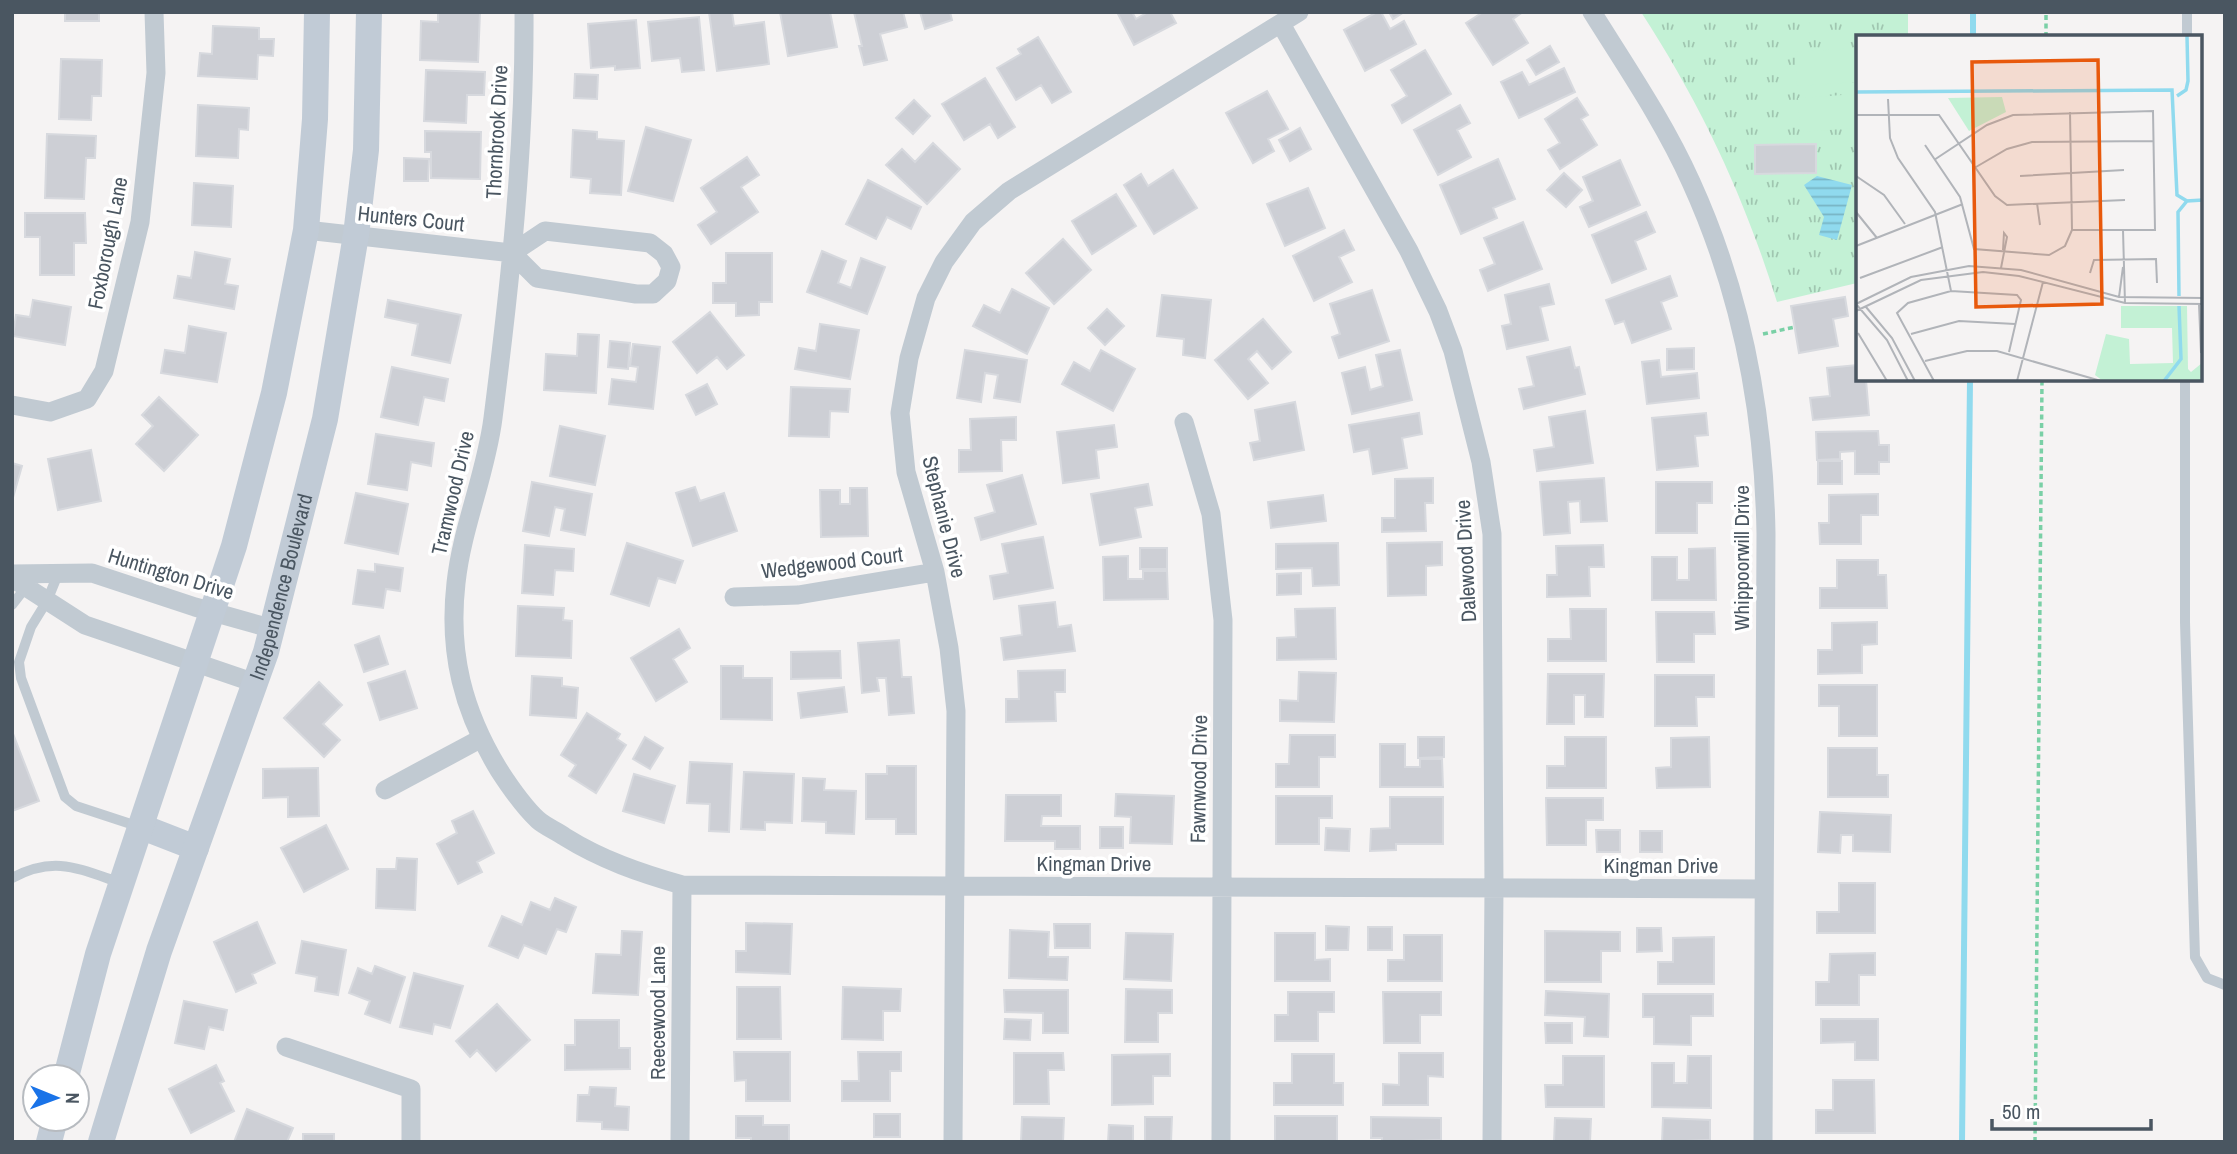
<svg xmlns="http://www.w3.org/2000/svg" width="2237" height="1154" viewBox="0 0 2237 1154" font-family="'Archivo Narrow',sans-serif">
<defs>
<pattern id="grass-tufts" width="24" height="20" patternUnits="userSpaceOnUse" patternTransform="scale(1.75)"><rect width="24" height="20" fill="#c3f1d5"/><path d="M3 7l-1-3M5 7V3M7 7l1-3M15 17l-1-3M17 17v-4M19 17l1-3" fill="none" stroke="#a0c6b0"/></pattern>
<pattern id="water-rules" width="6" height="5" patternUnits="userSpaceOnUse" patternTransform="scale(1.75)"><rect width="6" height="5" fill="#90daee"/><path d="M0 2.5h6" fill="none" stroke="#78b4c4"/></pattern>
</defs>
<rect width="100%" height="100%" fill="#f5f3f3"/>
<path fill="url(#grass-tufts)" d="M1641,12H1908V37H1857V283L1777,302C1744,196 1702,106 1641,12Z"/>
<path fill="#c3f1d5" d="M1857,48V82L1797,86L1795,52Z
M1857,94V128L1800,132L1798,98Z"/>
<path fill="url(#water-rules)" d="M1817,176L1852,185L1837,240L1819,235L1824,217L1804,185Z"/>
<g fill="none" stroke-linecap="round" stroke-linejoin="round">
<path stroke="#90daee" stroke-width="6" d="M1973,37V12
M1962,1142L1970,380"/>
</g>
<path fill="#cdcfd5" stroke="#d7d9de" stroke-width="2" d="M65,12H99V21H65Z
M438,12H480L478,62L420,60L421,21L438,22Z
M709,12H732L734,26L764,22L769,64L717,71Z
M780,12H830L837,47L788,56Z
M854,12H903L907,27L880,34L887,60L864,65L859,46H862Z
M920,12H950L952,20L925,29Z
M1117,12H1132L1136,19L1148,12H1170L1176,23L1134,45Z
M1377,12H1381L1390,29L1404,21L1416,44L1365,71L1344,30Z
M1389,12H1404L1393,19Z
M1483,12H1523L1513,19L1528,43L1493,65L1466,23Z
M699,17L704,70L682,72L680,58L652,61L648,22Z
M636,20L640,68L615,70V66L591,68L588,24Z
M213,26L259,28V39H274L273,56L258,55L257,79L198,76L200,53L212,54Z
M1038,37L1071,92L1052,103L1041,85L1016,100L997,68L1021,54L1018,49Z
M1550,46L1559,62L1536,75L1527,60Z
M1425,50L1451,94L1402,123L1392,105L1407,96L1391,70Z
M61,59L102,60L101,96H92L91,120L59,119Z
M1564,68L1575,92L1519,118L1501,82L1522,72L1529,85Z
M426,70L485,72L484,95H467L466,123L424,121Z
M575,74L598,75L597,99L574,98Z
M985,78L1015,127L998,138L990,124L964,140L942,104Z
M1267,91L1288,129L1268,139L1274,151L1253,163L1226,113Z
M1577,98L1588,115L1581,119L1597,145L1560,169L1548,150L1560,143L1545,119Z
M914,100L930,116L913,134L896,118Z
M198,105L249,108L248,130L239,129L238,158L196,156Z
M1460,105L1470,123L1457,130L1471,157L1438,175L1414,130Z
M646,127L691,140L673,201L628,191Z
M1300,128L1311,149L1290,161L1279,140Z
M573,130L597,132V139L624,141L621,195L590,193L591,179L571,177Z
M425,131L481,132L480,179L431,178V152H425Z
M47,134L96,136L95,158H86L84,199L45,198Z
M933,143L960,169L927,204L886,165L902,149L915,162Z
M1816,144V173L1755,174V145Z
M747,157L759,175L741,187L758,212L711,244L698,225L717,212L701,188Z
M404,158L429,159L428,181H404Z
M1498,159L1515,199L1493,208L1497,218L1461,234L1440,185Z
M1620,160L1640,205L1589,227L1580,207L1593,201L1583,177Z
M1173,170L1197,208L1154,234L1124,185L1141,174L1148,186Z
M1564,173L1582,190L1566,207L1547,190Z
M868,180L921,207L911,229L887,217L876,239L846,224Z
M194,183L233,186L231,227L192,225Z
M1308,188L1325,228L1285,246L1267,204Z
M1116,194L1136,226L1092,254L1072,221Z
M1646,212L1655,232L1635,241L1646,269L1612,283L1592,235Z
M25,213H85L86,243H74V275H40V237H25Z
M1523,222L1542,269L1488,291L1480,270L1495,264L1484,238Z
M1344,230L1354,250L1339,257L1352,282L1314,301L1293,256Z
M1063,239L1091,270L1054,304L1026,273Z
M822,251L846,261L838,283L851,288L861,258L885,267L867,314L807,292Z
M195,252L230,259L225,284L238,286L234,309L174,298L178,276L191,278Z
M726,253H772V302H759V315L736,316V303H713V283H726Z
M1670,276L1677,296L1661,302L1671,329L1632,343L1624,321L1615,324L1606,300Z
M1549,284L1554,304L1540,307L1548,340L1507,349L1502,326L1511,324L1505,295Z
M1012,289L1049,308L1027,354L973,326L984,305L1000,313Z
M1372,290L1389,341L1339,358L1332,337L1340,334L1330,304Z
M1162,295L1211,300L1205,358L1183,355L1184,339L1157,336Z
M1845,297L1848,316L1833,319L1838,346L1799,353L1791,306Z
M33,300L71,307L65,345L13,336L16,315L30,317Z
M388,300L461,315L450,363L412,355L418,324L385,317Z
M1107,309L1124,326L1105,345L1088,328Z
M710,312L744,355L727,369L717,357L697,373L673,342Z
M1263,319L1291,352L1272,369L1257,351L1248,359L1268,383L1248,399L1215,360Z
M820,324L859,330L850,379L795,369L799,348L816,351Z
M189,326L226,333L217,382L161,373L165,350L185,353Z
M578,334L599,335L596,393L544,390L546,354L577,356Z
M610,341L630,343L628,369L608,367Z
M633,344L660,347L653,409L609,404L612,379L636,382L638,367L630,366Z
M1570,347L1575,368L1579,367L1585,394L1524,409L1519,389L1534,386L1527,357Z
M1694,348V369L1667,370V349Z
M965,350L1027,360L1020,402L994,398L998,375L985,373L981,402L957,398Z
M1101,350L1135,369L1113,411L1062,384L1074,362L1090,371Z
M1400,350L1412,400L1352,414L1342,373L1365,367L1370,390L1383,386L1376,355Z
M1659,360L1661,377L1697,373L1699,398L1647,404L1642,362Z
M1857,365V380H1866L1869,415L1813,420L1810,398L1830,396L1827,368Z
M392,367L448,379L444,401L424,397L418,425L381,417Z
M707,384L717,404L696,415L686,395Z
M791,387L850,389L848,412L830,411L829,437L789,436Z
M159,397L198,435L164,471L136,444L153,426L142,415Z
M1295,402L1304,450L1254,460L1250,443L1260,441L1255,410Z
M1585,411L1593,463L1537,471L1534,450L1554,447L1549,417Z
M1419,413L1422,434L1402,438L1407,468L1373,474L1369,449L1354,452L1349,425Z
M1706,413L1708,435L1695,436L1698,466L1657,470L1652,418Z
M1016,417V440H1001L1002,471L959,472V450H971L970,419Z
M1114,425L1117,447L1096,450L1099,478L1063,483L1057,432Z
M560,426L605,436L595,485L550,476Z
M1878,431L1879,445H1889V462H1879V474H1855V451L1840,452V459L1817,460L1816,432Z
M376,434L434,443L431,466L411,462L407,490L368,484Z
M91,450L101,501L58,510L48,459Z
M1818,461H1842V484H1818Z
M12,463L22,466L12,501Z
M1022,475L1036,524L981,540L975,518L995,512L987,485Z
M1433,478V503H1425L1426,531L1382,532V518H1395V479Z
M1604,478L1607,521L1581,522L1580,501L1568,502L1570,533L1544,535L1540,482Z
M532,482L592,494L585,535L561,530L565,509L555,507L549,536L523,531Z
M1656,482H1712V503H1697V533H1656Z
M1148,484L1152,505L1135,508L1141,537L1100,545L1091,494Z
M695,487L700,501L724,493L737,531L693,546L676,493Z
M850,488H867L868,536L821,537L820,490H840V504H850Z
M356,493L408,504L398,554L345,543Z
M1878,494V515H1861V544H1820L1819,523H1829V495Z
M1323,495L1326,521L1271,528L1268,502Z
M1043,537L1053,588L994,599L990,576L1008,573L1002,544Z
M1442,542V565L1426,566V595L1388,596L1387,543Z
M627,543L683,561L675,583L658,578L649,606L611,594Z
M1338,543L1339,585L1313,586L1312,568L1276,569V544Z
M525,545L574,549L573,571L555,570L553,595L522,593Z
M1603,545L1604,567H1589L1590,596L1547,597V575H1557L1556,546Z
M1140,548H1167V569H1140Z
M1715,548L1716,600H1652V557H1677V580H1689V549Z
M1128,556V579H1143V571H1167L1168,599L1104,600L1103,557Z
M1837,560H1878V575H1886L1887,608H1820V588H1837Z
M375,564L403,568L400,591L386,589L383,608L353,604L358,570L375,572Z
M1301,573V594L1277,595V574Z
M1055,602L1058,627L1071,625L1075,651L1004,660L1001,638L1022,635L1019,606Z
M518,606L564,608L563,620L572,621L571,658L516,656Z
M1335,608L1336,659L1277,660V638L1296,637L1295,609Z
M1570,609H1606V661H1548V639H1571Z
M1656,612H1714L1715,634H1694V662H1657Z
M1877,622V644L1862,645V673L1818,674V650H1832V623Z
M679,629L690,648L673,659L687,682L656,701L631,658Z
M379,636L388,664L364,672L355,645Z
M899,640L902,677H911L914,713L889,715L886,678H877L879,691L862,693L858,643Z
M840,651L841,678L791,679V652Z
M721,666H743V678H772V720L721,719Z
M1065,670V692H1055L1056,721L1006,722V699H1019L1018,671Z
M405,671L417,708L380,720L368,683Z
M1299,672L1336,673L1334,722L1280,721V700L1298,701Z
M1548,674H1604L1603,717H1585V695H1574V724H1547Z
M1655,675H1714V697H1696L1697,726H1655Z
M532,676L562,678V686L578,688L576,718L530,715Z
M319,682L342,705L323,724L340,740L324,757L284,718Z
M1819,685H1877V736H1839V706H1819Z
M844,687L847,712L801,718L798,693Z
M587,713L620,734L617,739L626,745L596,793L569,776L576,765L561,755Z
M12,731L39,801L12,811Z
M1290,735H1335V757H1319V787H1276V764H1289Z
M645,737L663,748L650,769L633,759Z
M1418,737H1444V757L1418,758Z
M1565,737H1606V788H1547V766H1565Z
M1709,737L1710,787L1657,788L1656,768L1671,767V738Z
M1380,744H1405V767H1420V759H1442L1443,787H1380Z
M1828,748H1877V775H1888V797H1828Z
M690,762L732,764L729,832L709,831L710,804L687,803Z
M887,766H916V834H896V819H866V774H887Z
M318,768L319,816L288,817V797L263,798V769Z
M744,772L794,774L792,823L765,822V830L741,829Z
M634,774L675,786L664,823L623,811Z
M803,778L825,779L824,790L856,791L854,834L826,833V822L802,821Z
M1116,794L1174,796L1172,844L1130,843L1131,817L1115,816Z
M1006,795H1061V816H1042L1041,826H1080V849H1055V841H1005Z
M1276,796H1332V818H1319V844H1276Z
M1390,797H1443V844H1396V850L1370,851L1371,829L1390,828Z
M1546,798H1603V820H1586V845H1547Z
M473,811L494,853L477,862L482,872L458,884L437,844L457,833L452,821Z
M1820,812L1891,815L1890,852L1853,851V835H1841L1840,853L1818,852Z
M326,825L348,869L304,892L281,848Z
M1100,827H1123V848H1100Z
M1326,828L1350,829L1349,851L1325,850Z
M1596,830H1620V852H1597Z
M1640,831H1662V852H1640Z
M397,858L417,859L415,910L376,908L377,869H396Z
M1839,883H1875V933H1817V912H1839Z
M555,898L576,907L566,932L557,929L546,954L524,945L518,958L489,946L502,916L522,925L531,902L550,910Z
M257,922L275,963L252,974L256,983L236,992L214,942Z
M746,923L792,924L790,974L736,972V951H746Z
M1054,924H1090V948H1055Z
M1326,926L1349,927L1348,950H1326Z
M1368,927H1392V950H1368Z
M1637,928H1661L1662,951L1637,952Z
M1010,930L1049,932L1048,957H1068L1067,980L1009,978Z
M622,931L642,932L638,995L593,993L596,954L621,955Z
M1545,931L1620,932V951H1601V982H1545Z
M1126,933L1173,934L1171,981L1124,979Z
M1275,933H1315V960L1330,959V981H1275Z
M1404,935H1442V981H1388V960H1404Z
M1714,937V984H1658V962H1673V938Z
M302,941L346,950L338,995L315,991L317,977L296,973Z
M1875,953V975H1859V1005H1816V982H1829L1830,954Z
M375,966L405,977L390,1023L365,1014L370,1001L349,993L358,968L372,974Z
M414,973L463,986L450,1028L434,1024L432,1034L400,1027Z
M737,987H780L781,1039H737Z
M843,987L901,989L900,1011H883V1040L842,1039Z
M1126,989L1172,990V1013H1158V1042H1125Z
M1004,990H1068V1033H1043V1013L1005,1012Z
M1546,991L1609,994L1608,1037L1584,1036L1585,1017L1545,1015Z
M1288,992H1334V1012H1318V1041H1275V1015H1288Z
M1383,992H1441V1015H1420V1043H1384Z
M1643,994H1713V1016H1691V1045L1654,1044V1017H1643Z
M184,1001L227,1010L223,1030L209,1027L204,1049L175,1043Z
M497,1004L530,1040L496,1071L477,1050L470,1057L456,1041Z
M1005,1019L1031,1020L1030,1040L1004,1039Z
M1821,1019H1878V1060H1855V1042L1821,1043Z
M575,1020H619V1048H630V1069L565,1070V1045H575Z
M1545,1023H1572V1043H1546Z
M734,1052H790V1101H746V1080L735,1081Z
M858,1052H901V1071H890V1101H842V1081H859Z
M1014,1053H1063L1064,1070H1048L1049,1104H1014Z
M1399,1053H1443V1077L1428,1076V1105H1383V1084L1399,1085Z
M1170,1054V1076H1153V1104L1112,1105V1055Z
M1292,1054H1334V1083H1343V1105H1274V1083H1292Z
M1563,1056H1604V1107H1546L1545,1085H1563Z
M1688,1056H1711V1108L1652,1107V1063H1674V1083H1687Z
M216,1065L224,1081L220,1083L234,1111L191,1133L169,1089Z
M1833,1080H1874L1875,1133H1816V1110H1833Z
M590,1087L616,1088L615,1106L629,1107L628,1130L602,1129V1122L577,1121L578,1095H589Z
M247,1109L293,1128L287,1142H234Z
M874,1114H900V1137H874Z
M736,1116H763V1125H789V1142H751V1138H736Z
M1275,1116H1337V1142H1275Z
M1022,1117L1064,1118L1063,1142H1021Z
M1145,1117H1172L1171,1142H1145Z
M1371,1117L1441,1118V1140L1382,1142V1138H1371Z
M1555,1118L1591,1119L1590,1142H1554Z
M1663,1118L1710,1120V1140L1662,1142Z
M1109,1125L1133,1126V1142H1108Z
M303,1134H334V1142H303Z"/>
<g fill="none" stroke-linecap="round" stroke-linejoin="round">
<path stroke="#7ad0a6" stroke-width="3.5" stroke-dasharray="5 3.5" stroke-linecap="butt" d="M2046,37V12
M1763,334L1795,327
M2035,1142L2042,380"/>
<path stroke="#c1cad2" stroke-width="10" d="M2187,37V12
M2185,380V622L2195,957L2207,978L2225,985
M58,574L47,601L31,627L19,662L21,678L65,797L76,806L140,827
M12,605L26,587
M12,878C55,855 79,869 121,883"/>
<path stroke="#c1cad2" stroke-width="19" d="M524,12C525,148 510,284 493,418C486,474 462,527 456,583C448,653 463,711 499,770C510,787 523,806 538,820C546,827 557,831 565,837C602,860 640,873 682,885L1764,889
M1592,12C1627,68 1664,122 1691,182C1742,294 1764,412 1766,534L1763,1142
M1281,24L1409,251L1438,311L1453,351L1481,462L1492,534L1494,888L1492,1142
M306,230L512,253L537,278L636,294H653L667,281L671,267L664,254L650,243L545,231L512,253
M12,405L50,412L87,399L104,371L140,222L156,73L154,12
M1184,422L1211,514L1223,620L1221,1142
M12,574L92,573L195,607L273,629
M12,578L85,625L255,683
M734,597L798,595L935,572
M385,790L480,739
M286,1047L411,1089V1142
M680,1142L682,885
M953,1142L956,711L949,648L935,572L906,472L900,413L909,358L926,298L944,262L973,222L1009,191L1299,12"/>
<g stroke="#c1cbd6" stroke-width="26">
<path d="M142,827L196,848"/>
<path d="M66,1077L98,954L234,546L274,393L306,230L315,119L317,12"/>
<path d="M49,1142L55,1119"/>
<path id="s1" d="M101,1142L159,951L266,652L325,419L356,235L366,150L369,12"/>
</g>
</g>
<g text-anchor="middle" stroke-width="7" stroke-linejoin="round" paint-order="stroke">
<g font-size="21" fill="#4a5661" stroke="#fff">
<text transform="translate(497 132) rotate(-87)" y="7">Thornbrook Drive</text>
<text transform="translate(411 219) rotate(6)" y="7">Hunters Court</text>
<text transform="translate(108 243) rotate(-79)" y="7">Foxborough Lane</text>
<text transform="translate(453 493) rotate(-77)" y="7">Tramwood Drive</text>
<text transform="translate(944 517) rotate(76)" y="7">Stephanie Drive</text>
<text transform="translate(1742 558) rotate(-90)" y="7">Whippoorwill Drive</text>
<text transform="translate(1466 561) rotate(-93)" y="7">Dalewood Drive</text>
<text transform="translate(832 563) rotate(-7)" y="7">Wedgewood Court</text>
<text transform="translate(171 574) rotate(17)" y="7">Huntington Drive</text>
<text dy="7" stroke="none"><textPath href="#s1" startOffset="584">Independence Boulevard</textPath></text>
<text transform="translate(1199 779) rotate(-89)" y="7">Fawnwood Drive</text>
<text x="1094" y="871">Kingman Drive</text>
<text x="1661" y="873">Kingman Drive</text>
<text transform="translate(658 1013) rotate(-90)" y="7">Reecewood Lane</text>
</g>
</g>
<g transform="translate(1856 35)">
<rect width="346" height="346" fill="#f5f3f3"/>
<path d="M146,62L150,77L113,96L92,63ZM265,271H331L332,334L335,337L346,328V346H247L239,340L250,299L273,304L274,329L317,328L316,293H265Z" fill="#c3f1d5"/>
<path fill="none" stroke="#90daee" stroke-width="3.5" d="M0,57L316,55L321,160L331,166M321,61L330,55L332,46L331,1M323,261L322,177L331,166L347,165M308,346L325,324L323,271"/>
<path fill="none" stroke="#b1b4b9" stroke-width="2" d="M32,64L34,103L42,123L79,177L95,256M0,80H83L139,161L151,170L269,165M69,110L104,162L118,214L193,220L209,211L216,195L214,77M78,125L131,90L157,80L297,76L299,195H216M120,132L151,114L176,107L298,106M0,141L28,160L49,189M164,141L268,135M181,168L184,190M0,177L21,203M267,195L269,268M0,211L107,169M145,233L151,202L148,198L147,215M234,238L238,225L300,224L301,248M4,243L87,212M263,262L267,232M0,269L31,305L52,346M0,269L55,242L113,231L165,235L263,262L347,263M343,269L345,318M10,272L36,303L59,346M0,276L65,245L127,237L163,241L269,268L347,269M2,298L31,346M55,299L103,286L159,289M69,326L111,316H141L245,346M78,346L41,278L52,268L95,256L161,260L165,265L153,317M161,346L187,247"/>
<path fill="#e8590c" fill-opacity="0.15" stroke="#e8590c" stroke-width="3.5" d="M242,25L246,269L120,272L116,27Z"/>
<rect width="346" height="346" fill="none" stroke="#4a5661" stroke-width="3.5"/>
</g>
<rect width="2237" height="1154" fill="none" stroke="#4a5661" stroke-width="28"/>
<g transform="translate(56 1098) rotate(91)"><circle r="33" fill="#ffffff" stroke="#b7bbc0" stroke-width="2"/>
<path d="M0-5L12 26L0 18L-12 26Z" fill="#1a73e8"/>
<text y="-10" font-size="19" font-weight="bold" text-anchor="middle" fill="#4a5661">N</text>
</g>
<path d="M1992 1119v10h159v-10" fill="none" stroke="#4a5661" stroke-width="3.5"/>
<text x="2002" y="1119" font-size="21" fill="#4a5661" stroke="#ffffff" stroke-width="5" paint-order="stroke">50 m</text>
</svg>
